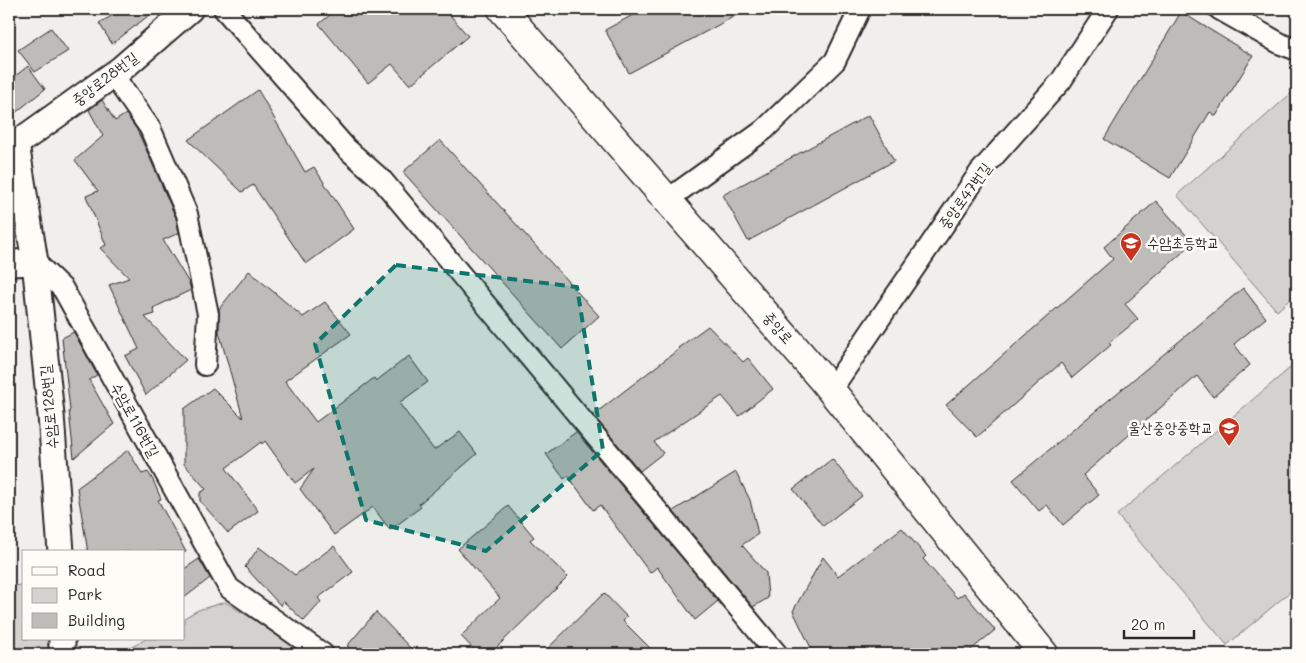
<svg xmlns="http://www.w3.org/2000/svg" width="1306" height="663" viewBox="0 0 1306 663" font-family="Mali,'Poor Story',sans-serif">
<rect width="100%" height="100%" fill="#f0efeb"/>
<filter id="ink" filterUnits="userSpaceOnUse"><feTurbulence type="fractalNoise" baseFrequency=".02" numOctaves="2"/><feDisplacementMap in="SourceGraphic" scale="10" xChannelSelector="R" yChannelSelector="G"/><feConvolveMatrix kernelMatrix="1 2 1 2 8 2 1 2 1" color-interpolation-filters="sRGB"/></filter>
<g filter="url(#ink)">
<path fill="#d3d2cf" stroke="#7f7e7d" d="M1297,88V293L1277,311L1177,195Z
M1297,362V586L1227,645L1117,515Z
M24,585V639H47L49,654H9V586Z
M225,602L310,654H122L123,652L146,639H184V618L198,610Z"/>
<path fill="#bdbcb8" stroke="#2b2b2b" d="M124,9H157L112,44L99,23Z
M337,9H445L468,36L410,85L392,64L368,83L319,24Z
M644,9H748L629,73L605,30Z
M1181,12L1253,56L1216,116L1210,112L1170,178L1104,139Z
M51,28L68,51L35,72L18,50Z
M28,66L45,89L9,118V81Z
M258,90L305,172L314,167L354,229L306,264L253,185L242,192L188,140Z
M102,100L115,121L126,114L137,130L149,156L176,218L179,233L163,240L189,283L191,290L153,308L155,314L145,317L186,360L146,395L125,356L139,349L109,285L129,278L100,248L106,245L86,196L98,191L75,160L103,136L89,110Z
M869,115L894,161L748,241L723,195Z
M440,140L599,316L562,349L403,172Z
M1156,201L1193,243L1125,304L1138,319L1109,343L1111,345L1072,378L1061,363L977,437L946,405L1113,259L1104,247Z
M249,271L303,317L325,302L351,334L285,381L316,422L374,378L376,381L409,356L428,382L399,403L434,450L460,432L477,454L419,504L421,507L390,530L373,507L334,535L300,489L314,469L295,483L265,441L262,444L261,442L226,468L258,511L228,533L200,501V493L206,489L184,464V409L213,388L243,418L219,332V309Z
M1243,288L1266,318L1234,344L1250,365L1213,397L1197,376L1083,475L1099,495L1063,525L1047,505L1039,511L1013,480Z
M708,326L743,362L748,358L773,389L739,416L722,396L654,442L663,453L640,471L593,415L679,349L678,348Z
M74,332L97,375L89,380L114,424L74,458L69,411L70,410L62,338Z
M576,432L718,601L695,620L657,567L650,573L600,505L593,510L568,476L564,479L546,454Z
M128,450L142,474L148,472L153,480L161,499L158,500L186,552H88L77,488Z
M832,459L862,496L823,526L793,489Z
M736,472L750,500L758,534L742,545L766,573L768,598L753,607L673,511Z
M508,506L534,537L530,540L568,577L490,654H478L461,636L500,598L458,549Z
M902,528L926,556L923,559L957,598L964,593L995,630L966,654H814L793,611L823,557L838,576Z
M334,546L353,572L318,598L321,602L304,621L283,601L281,606L245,567L259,547L295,575Z
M199,559L210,578L184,598V569Z
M604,593L627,617L623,621L656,654H542Z
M376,612L416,654H358L347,646Z"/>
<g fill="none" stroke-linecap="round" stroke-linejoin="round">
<g stroke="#2b2b2b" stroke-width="24">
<path id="minor" d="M224,9L346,148L382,180L777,654
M1219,9L1281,44L1297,50
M113,75L150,128L187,214L208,314L205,365
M667,200L764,130L835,61L860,9
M35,262L63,289L229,588L323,654
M831,390L980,172L1061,81L1108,9"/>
</g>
<g stroke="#2b2b2b" stroke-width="29">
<path id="tertiary" d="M9,263L35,262
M61,552L51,415L35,262L16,144L121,69L190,9
M62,654V639"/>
</g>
<g stroke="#2b2b2b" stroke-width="31">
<path id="secondary" d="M502,9L821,378L1044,654"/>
</g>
<use href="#minor" stroke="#fdfcf7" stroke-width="20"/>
<use href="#tertiary" stroke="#fdfcf7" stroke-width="25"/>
<use href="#secondary" stroke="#fdfcf7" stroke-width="28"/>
</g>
</g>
<path fill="#0f766e" fill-opacity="0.2" stroke="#0f766e" stroke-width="4" stroke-dasharray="10 6" stroke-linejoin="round" d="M396,265L577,287L603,450L486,551L366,520L315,344Z"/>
<defs>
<g id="school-pin" transform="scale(1.125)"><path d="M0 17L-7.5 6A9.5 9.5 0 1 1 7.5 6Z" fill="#c8321e" stroke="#fdfcf7"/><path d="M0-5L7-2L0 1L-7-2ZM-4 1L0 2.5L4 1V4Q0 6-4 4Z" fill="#fff"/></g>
</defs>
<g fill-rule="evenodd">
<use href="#school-pin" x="1131" y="243"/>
<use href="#school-pin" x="1229" y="428"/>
</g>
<g text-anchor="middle" stroke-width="5" stroke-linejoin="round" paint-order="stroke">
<g font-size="15" fill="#2b2b2b" stroke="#fdfcf7">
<text transform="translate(105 79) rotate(-37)" y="5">중앙로28번길</text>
<text transform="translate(965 196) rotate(-54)" y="5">중앙로47번길</text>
<text transform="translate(778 328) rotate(49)" y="5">중앙로</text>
<text transform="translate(49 407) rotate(-95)" y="5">수암로128번길</text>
<text transform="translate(135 420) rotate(61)" y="5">수암로116번길</text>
</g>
<g font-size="15" fill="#2b2b2b" stroke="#fdfcf7" text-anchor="start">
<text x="1147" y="248">수암초등학교</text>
<text x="1213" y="433" text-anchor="end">울산중앙중학교</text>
</g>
</g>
<rect width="1306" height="663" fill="none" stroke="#fdfcf7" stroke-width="30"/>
<rect x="15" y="15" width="1276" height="633" fill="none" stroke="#2b2b2b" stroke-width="2" filter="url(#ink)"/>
<rect x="22" y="550" width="162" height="90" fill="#fdfcf7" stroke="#a9a8a5"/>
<rect x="32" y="567" width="25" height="8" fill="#fdfcf7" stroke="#a9a8a5"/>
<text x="68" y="576" font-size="15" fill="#2b2b2b">Road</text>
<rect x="32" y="588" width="25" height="15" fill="#d3d2cf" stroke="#a9a8a5"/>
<text x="68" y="600" font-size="15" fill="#2b2b2b">Park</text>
<rect x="32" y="613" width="25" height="15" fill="#bdbcb8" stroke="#a9a8a5"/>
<text x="68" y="626" font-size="15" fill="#2b2b2b">Building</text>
<path d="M1124 630v8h70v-8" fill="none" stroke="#2b2b2b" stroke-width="2.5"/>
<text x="1131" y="630" font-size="15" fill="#2b2b2b" stroke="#fdfcf7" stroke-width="4" paint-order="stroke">20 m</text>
</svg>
